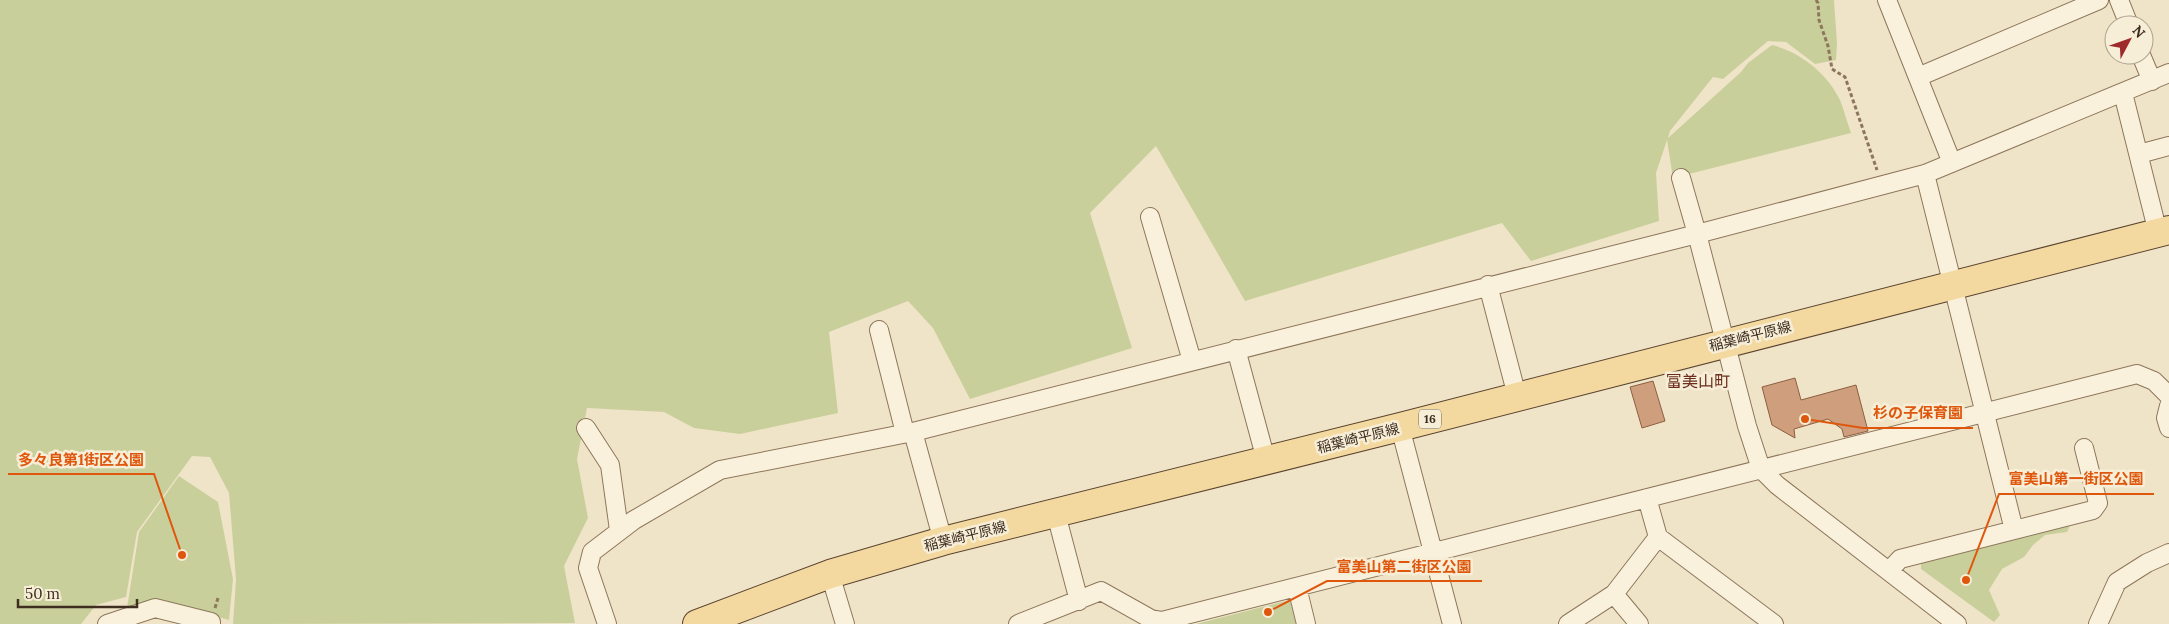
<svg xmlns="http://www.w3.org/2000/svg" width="2169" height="624" viewBox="0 0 2169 624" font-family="Lora,'Noto Sans JP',serif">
<rect width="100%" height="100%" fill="#f0e4c8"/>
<path fill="#c9cf9b" d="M0,0H1834L1837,44L1836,60L1815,64L1786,42L1768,41L1723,79L1713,77L1670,131L1668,138L1741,72L1748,63L1772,45C1800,52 1827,73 1840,100C1844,110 1847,122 1851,133L1673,178L1667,140L1656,173L1659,221L1531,261L1502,223L1245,301L1156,146L1090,213L1132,348L970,399L933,328L908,301L829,332L838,413L740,434L694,428L664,412L587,408L577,459L588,518L564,566L575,623L233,624L236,579L229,493L210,457L192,456L137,532L126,597L96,605L81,624H0Z
M179,476L218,502L233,579L229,620L152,599L127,608L139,532Z
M2071,523L2067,532L2045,535L2033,545L2024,557L2002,569L1989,590L2000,615L1994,622L1921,569V559Z
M1290,600L1296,624H1196Z"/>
<path fill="#cf9f7d" stroke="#8d5f41" d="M1795,378L1801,400L1856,385L1868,431L1844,437L1842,429L1828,419L1794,429L1795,438L1772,425L1762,387Z
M1653,381L1665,421L1642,428L1630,387Z"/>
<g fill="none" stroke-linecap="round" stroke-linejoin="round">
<g stroke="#8d765c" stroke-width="20">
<path id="minor" d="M1887,0L1952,163
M2119,0L2129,25
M2141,55L2152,81
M1918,77L2099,0
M2123,93L2158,233
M2139,154L2169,146
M1925,174L2014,530
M1681,178L1697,234L1747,426L1761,469L1777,485L1957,624
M1150,217L1192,361
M1488,285L1517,396
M879,330L905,433
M1236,349L1266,460
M2169,406L2166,418L2169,428
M1400,427L1452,624
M586,428L610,465L619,530
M913,432L943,541
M1647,498L1658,537L1774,624
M1056,514L1079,601
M1889,571L1900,559L2093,510L2098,503L2084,448
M830,574L845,624
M1297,587L1306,624
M1614,594L1639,624
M107,624L155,608L211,622V624
M607,624L588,568L592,552L634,520L720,470L913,432L1697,234L1925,174L2169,73
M1018,624L1101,591L1151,619L1162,621L2137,374L2154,381L2169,396
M1568,624L1614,594L1658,537
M2098,624L2117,582L2147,563L2169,553"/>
</g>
<g stroke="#5b4430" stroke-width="30">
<path id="primary" d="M697,624L830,574L943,541L1400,427L2169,230"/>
</g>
<path stroke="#8d765c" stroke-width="3" stroke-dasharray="4 2.5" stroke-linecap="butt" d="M1816,0L1818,3L1819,20L1828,46L1832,69L1845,77L1877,170
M215,608L218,598"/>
<use href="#minor" stroke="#faf1dc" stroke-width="18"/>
<use href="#primary" stroke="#f3d9a0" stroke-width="28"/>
</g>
<g text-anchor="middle" stroke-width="5" stroke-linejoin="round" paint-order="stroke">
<rect fill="#f7eed8" stroke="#756857" stroke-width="1" x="1419" y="409.5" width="22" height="19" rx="4"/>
<g font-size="12" font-weight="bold" fill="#3d2e20">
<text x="1430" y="423">16</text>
</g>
<g font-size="14" fill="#3d2e20" stroke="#f7eed8">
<text transform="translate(1750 336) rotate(-14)" y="5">稲葉崎平原線</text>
<text transform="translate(1358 438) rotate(-14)" y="5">稲葉崎平原線</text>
<text transform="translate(965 536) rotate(-14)" y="5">稲葉崎平原線</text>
</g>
<g font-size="16" fill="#6b2e1e" stroke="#f7eed8">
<text x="1698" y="387">富美山町</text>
</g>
</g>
<path fill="none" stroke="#df570d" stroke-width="2" d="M1805 419L1863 428H1973M182 555L154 474H8M1966 580L1999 494H2154M1268 612L1327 581H1482"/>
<g fill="#df570d" stroke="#f7eed8" stroke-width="2">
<circle cx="1805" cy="419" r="5"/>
<circle cx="182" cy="555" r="5"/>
<circle cx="1966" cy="580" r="5"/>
<circle cx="1268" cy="612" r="5"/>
</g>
<g font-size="15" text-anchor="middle" font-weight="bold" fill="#df570d" stroke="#f7eed8" stroke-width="5" stroke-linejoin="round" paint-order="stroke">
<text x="1918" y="418">杉の子保育園</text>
<text x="81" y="465">多々良第1街区公園</text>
<text x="2076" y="484">富美山第一街区公園</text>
<text x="1404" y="572">富美山第二街区公園</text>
</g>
<g transform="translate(2129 40) rotate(49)"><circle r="24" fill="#f7eed8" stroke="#ada18e"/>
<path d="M0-4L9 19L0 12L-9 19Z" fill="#9e2a2b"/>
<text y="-8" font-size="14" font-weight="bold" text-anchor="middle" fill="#3d2e20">N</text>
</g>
<path d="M18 599v8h119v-8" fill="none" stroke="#3d2e20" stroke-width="2.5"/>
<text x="25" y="599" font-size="15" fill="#3d2e20" stroke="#f7eed8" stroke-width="4" paint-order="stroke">50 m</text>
</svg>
